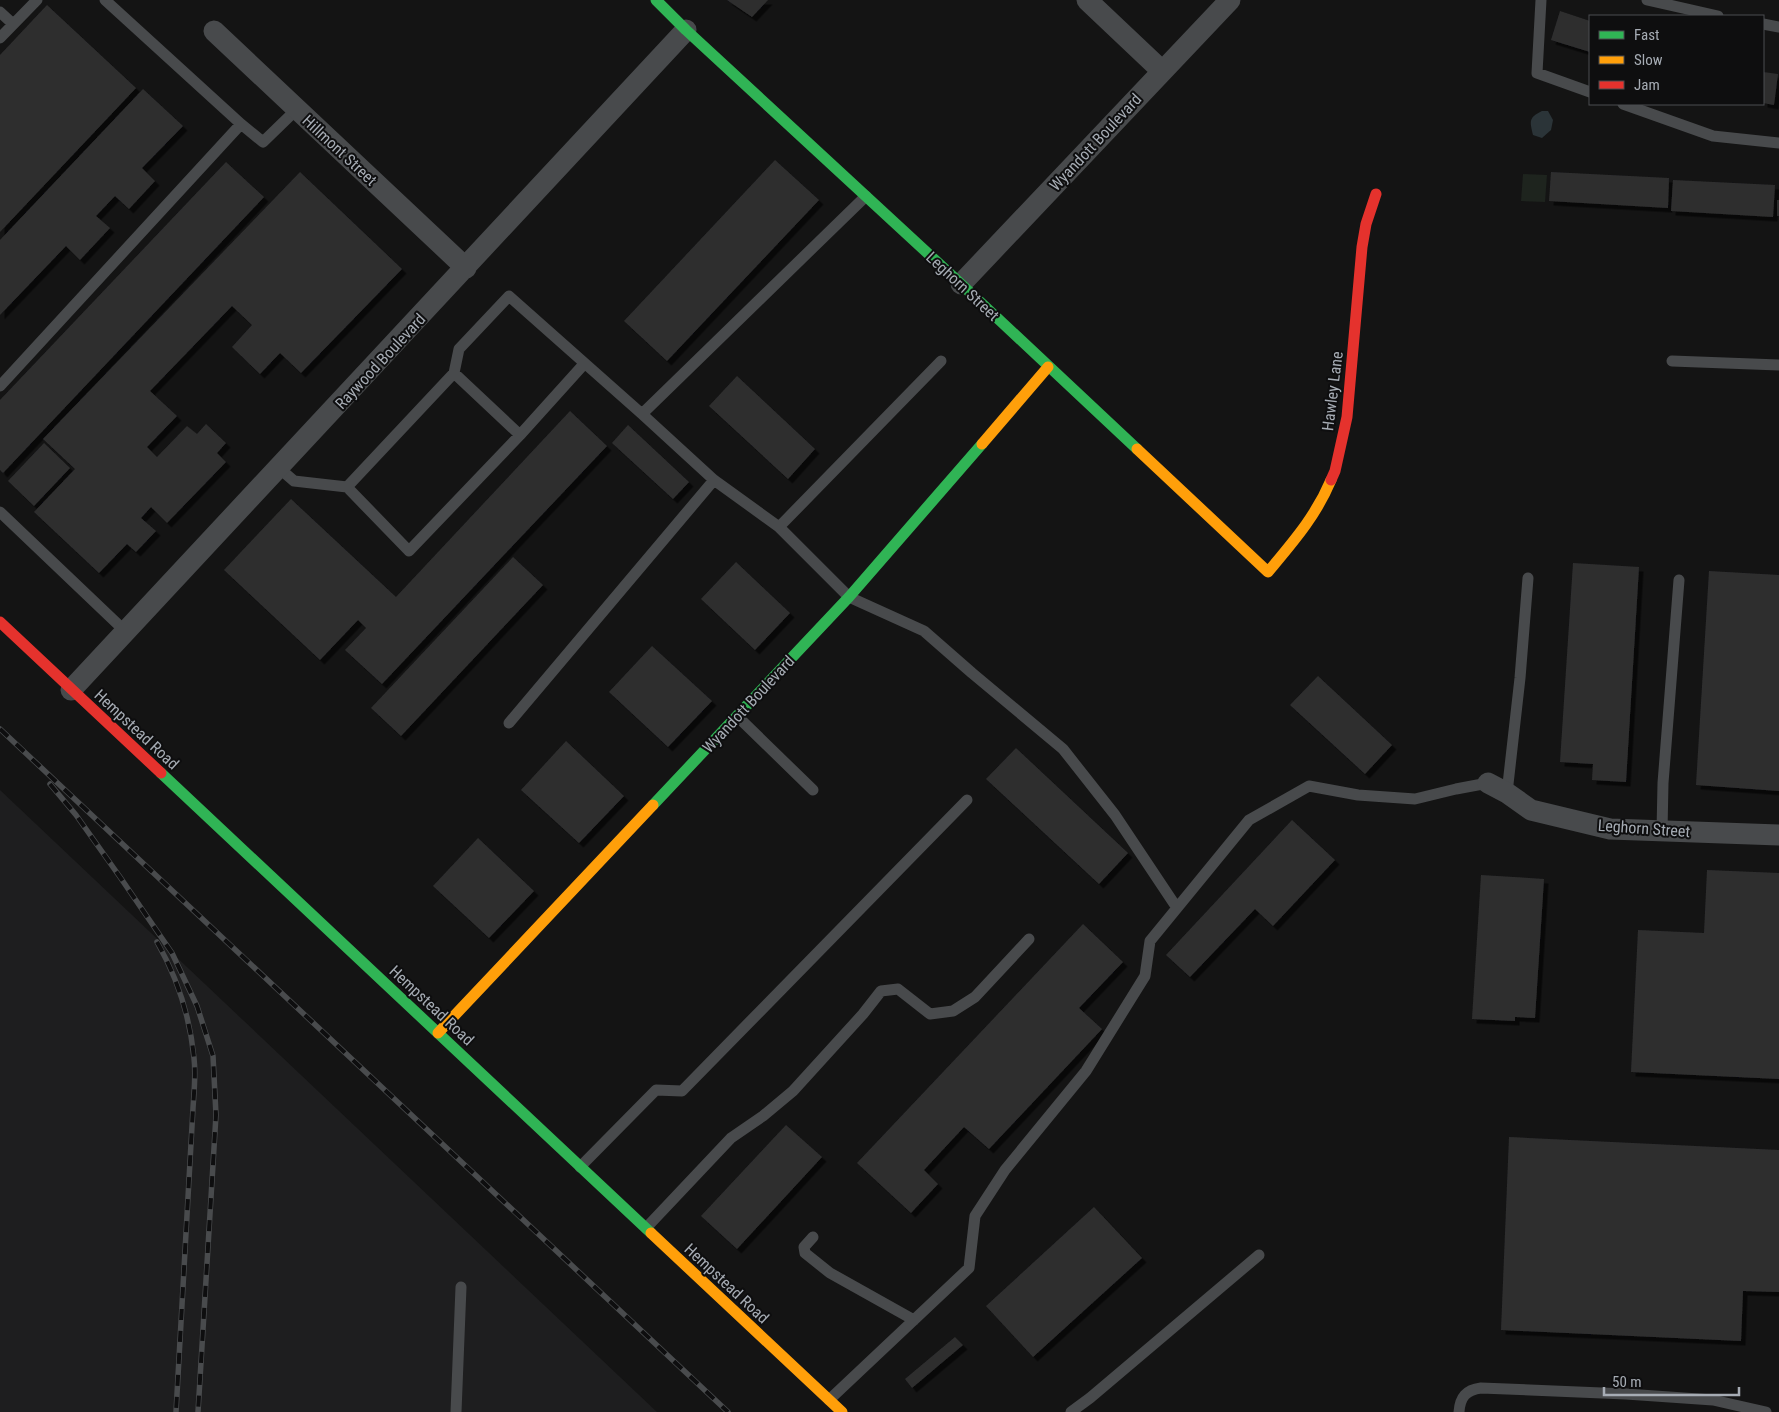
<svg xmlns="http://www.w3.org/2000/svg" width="1779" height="1412" viewBox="0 0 1779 1412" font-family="'Roboto Condensed',sans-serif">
<defs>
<filter id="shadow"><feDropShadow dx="4.5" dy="4.5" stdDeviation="0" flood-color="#0009"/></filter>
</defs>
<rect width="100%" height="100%" fill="#141414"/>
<path fill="#1e1e1f" d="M0,790L657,1412H0Z"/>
<path fill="#1e241e" d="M1523,174L1547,175L1545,202L1521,201Z"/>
<path fill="#2b3438" d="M1542,111H1548L1553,120L1551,130L1542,138L1533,135C1530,121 1528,118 1542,111Z"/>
<path fill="#2e2e2f" filter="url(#shadow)" d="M727,0H768L752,17Z
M47,5L136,88L0,232V55Z
M1560,11L1590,21V52L1551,40Z
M1763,72L1778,74L1774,105L1763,103Z
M143,89L183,126L142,168L155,181L129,209L115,196L96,216L110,228L80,260L66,246L0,315V240Z
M775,160L819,200L667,361L624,321Z
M226,162L264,197L3,473L0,470V400Z
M300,172L402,269L301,373L280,353L260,374L232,347L252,325L232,306L150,391L177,416L147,447L157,457L187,426L197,434L206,424L226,443L217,453L226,462L167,523L151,507L141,518L156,531L136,552L127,544L99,573L34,512L75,469L43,439Z
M1551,172L1669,178L1668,208L1549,201Z
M1673,180L1775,185L1773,217L1671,211Z
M1777,200H1779V216H1777Z
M737,376L815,449L788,479L709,406Z
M570,411L607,446L382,684L345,650L366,628L358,620L320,660L224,570L291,499L396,597Z
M628,425L689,482L673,499L612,443Z
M44,443L70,468L34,506L8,481Z
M513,557L543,585L401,736L371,708Z
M736,562L790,613L755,650L701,599Z
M1573,563L1639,567L1626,782L1592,780L1593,764L1560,762Z
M1709,571L1779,575V791L1696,785Z
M652,646L712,701L668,747L609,692Z
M1318,676L1392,745L1365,774L1290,705Z
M566,741L624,796L579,843L521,790Z
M1016,748L1128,853L1099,884L986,779Z
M1292,820L1335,860L1273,926L1255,909L1190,977L1166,955Z
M478,838L534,891L489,938L433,886Z
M1707,870L1779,873V1079L1631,1072L1638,930L1704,933Z
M1481,875L1544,879L1535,1018L1515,1017V1021L1472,1019Z
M1083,924L1123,962L1079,1008L1102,1029L989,1149L964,1127L924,1170L938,1184L911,1213L857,1163Z
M786,1125L822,1157L737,1249L701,1216Z
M1509,1137L1779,1150V1292L1743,1291L1741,1341L1501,1330Z
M1094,1207L1142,1258L1033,1357L986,1306Z
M955,1337L963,1345L912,1388L905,1379Z"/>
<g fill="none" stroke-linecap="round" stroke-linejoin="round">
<path stroke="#484a4c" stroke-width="11" d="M105,0L241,124
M1541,0L1537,73L1590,92
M1647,0L1718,16
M0,12L13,24
M1763,24L1779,27
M0,38L37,0
M1623,104L1713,136L1779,143
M1672,361L1779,365
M584,364L520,435L409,551L347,487L454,373L459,349L509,296L642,414L714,480L779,527L849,597L924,631L972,673L1063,749L1115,815L1177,908
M454,373L520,435
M0,386L241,124L263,142L297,109
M642,414L866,196
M279,468L294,481L347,487
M0,512L126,632
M779,527L941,361
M737,716L813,790
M509,723L714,480
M1507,793L1520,678L1528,578
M1662,831L1663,783L1679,580
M580,1167L656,1090L682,1091L967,800
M646,1228L731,1138L763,1116L793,1091L863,1014L881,991L898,989L930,1014L953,1011L975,997L1029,939
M813,1237L804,1247L805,1253L830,1273L914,1320
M829,1400L969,1268L975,1216L1005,1170L1086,1071L1145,976L1150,941L1249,820L1309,786L1358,795L1415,799L1456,789L1488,783
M456,1412L461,1287
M1071,1412L1090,1398L1259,1255
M1459,1412C1460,1397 1466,1390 1481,1388L1626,1394L1713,1400L1766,1412"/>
<path stroke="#484a4c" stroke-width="21" d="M1087,0L1162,71
M214,31L466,268
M961,284L1230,0
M71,690L686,30
M1488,783L1507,793L1531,810L1610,829L1779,835"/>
<path stroke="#30b455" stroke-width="11" d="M656,0L686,30L961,284L1137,449
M161,773L651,1233
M653,805L849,597L982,444"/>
<path stroke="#ff9f0a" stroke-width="11" d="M982,444L1048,367
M1137,449L1268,572C1293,542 1316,516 1331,480
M438,1033L653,805
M651,1233L842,1412"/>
<path stroke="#e5322d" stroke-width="11" d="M1331,480L1335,471L1347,417L1362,247L1366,224L1376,194
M0,622L161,773"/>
<g stroke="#494b4d" stroke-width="5.5">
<path id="rail" d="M0,729L728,1412
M50,784L76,815L120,877L172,953L197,1006L213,1056L216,1115L198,1412
M157,942C177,977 190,1018 194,1058C196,1075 194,1092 193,1108L176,1412"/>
</g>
<use href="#rail" stroke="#0e0e0f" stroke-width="4" stroke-dasharray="11" stroke-linecap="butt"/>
</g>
<g text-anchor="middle" stroke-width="4" stroke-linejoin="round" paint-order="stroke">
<g font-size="16" fill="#a6acb4" stroke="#0e0e0f">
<text transform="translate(1095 142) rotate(-47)" y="6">Wyandott Boulevard</text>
<text transform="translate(340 150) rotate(43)" y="6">Hillmont Street</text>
<text transform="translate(963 286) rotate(43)" y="6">Leghorn Street</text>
<text transform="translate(380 361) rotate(-47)" y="6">Raywood Boulevard</text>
<text transform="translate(1332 391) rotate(-83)" y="6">Hawley Lane</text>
<text transform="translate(748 704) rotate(-47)" y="6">Wyandott Boulevard</text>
<text transform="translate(137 729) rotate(43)" y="6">Hempstead Road</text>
<text transform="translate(1644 828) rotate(4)" y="6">Leghorn Street</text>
<text transform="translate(432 1005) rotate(43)" y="6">Hempstead Road</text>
<text transform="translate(727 1283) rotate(43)" y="6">Hempstead Road</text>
</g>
</g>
<rect x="1589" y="15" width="175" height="90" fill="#0e0e0f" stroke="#4b4d51"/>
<rect x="1599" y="31" width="25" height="8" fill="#30b455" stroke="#4b4d51"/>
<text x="1634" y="40" font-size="15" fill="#a6acb4">Fast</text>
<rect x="1599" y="56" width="25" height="8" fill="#ff9f0a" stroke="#4b4d51"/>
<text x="1634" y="65" font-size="15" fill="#a6acb4">Slow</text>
<rect x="1599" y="81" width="25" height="8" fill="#e5322d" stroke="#4b4d51"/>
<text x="1634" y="90" font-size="15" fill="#a6acb4">Jam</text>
<path d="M1604 1387v8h135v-8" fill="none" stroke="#a6acb4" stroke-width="2.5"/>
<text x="1612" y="1387" font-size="15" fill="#a6acb4" stroke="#0e0e0f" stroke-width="4" paint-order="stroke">50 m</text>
</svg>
